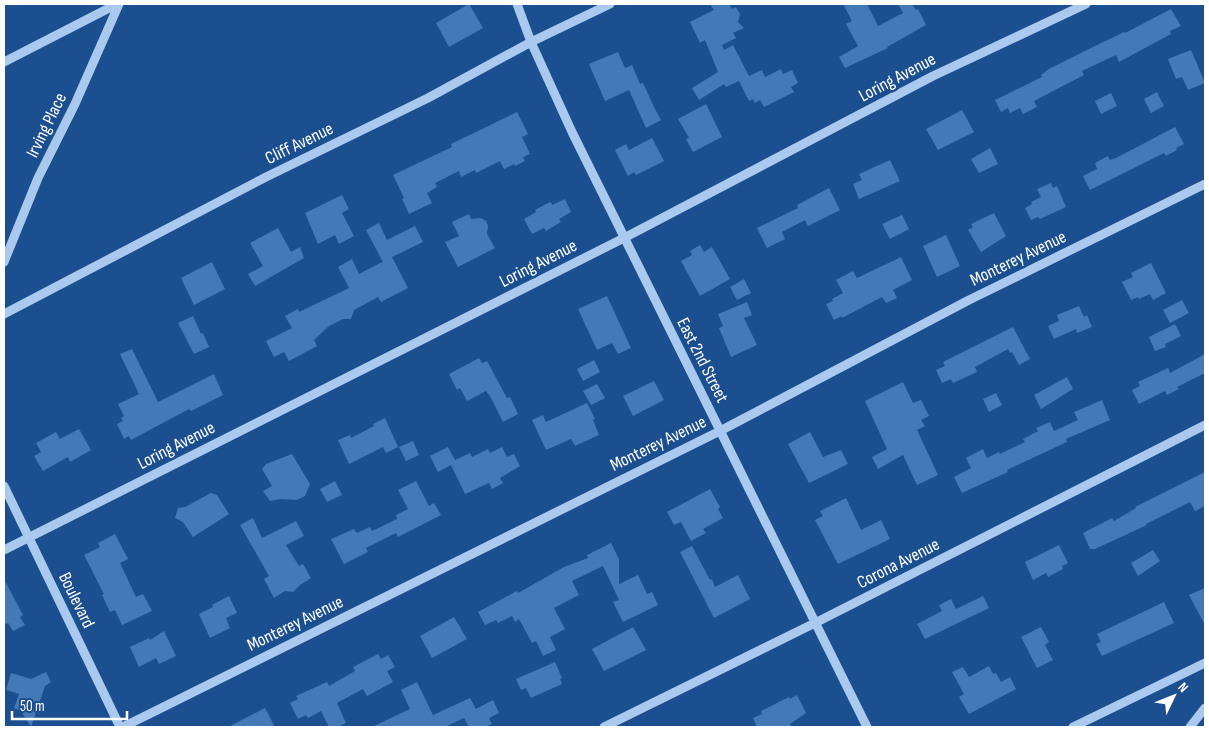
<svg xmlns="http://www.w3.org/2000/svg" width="1209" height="731" viewBox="0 0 1209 731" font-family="'Sofia Sans Condensed',sans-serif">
<rect width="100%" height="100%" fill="#1b4f8f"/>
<path fill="#4478b7" d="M469,4L483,28L449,47L436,23Z
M710,4H729L732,9L736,7L740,14L738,22L744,28L733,33L736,38L722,45L724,50L733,45L749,76L762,70L765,77L781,69L783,74L792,70L798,83L791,87L794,92L764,107L760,100L755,103L753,99L749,101L739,81L726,87L724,84L699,100L692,88L718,72L705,40L700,43L690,22L714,10Z
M843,4H867L878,26L903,13L898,4H912L916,10L918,9L926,25L887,47L888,48L845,68L839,57L858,46L846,24L852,21Z
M1171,9L1181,26L1170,31L1171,34L1119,62L1116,55L1082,71L1084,75L1034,101L1037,107L1023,114L1020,108L1010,113L1008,108L1001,112L995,100L1042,77L1041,75L1049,69L1091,48L1124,32L1125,33Z
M1191,50L1205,83L1188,90L1182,77L1176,79L1168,59Z
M618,52L625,68L632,65L640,84L643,83L654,107L661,120L646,128L629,90L605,101L589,64Z
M1157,92L1164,106L1151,113L1144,99Z
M1111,93L1117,106L1101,114L1095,101Z
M706,104L722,137L693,152L686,139L689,138L678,119Z
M962,110L974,132L938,150L926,129Z
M517,112L528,134L522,137L530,154L523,157L525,161L515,166L514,164L504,169L500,161L476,173L475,170L461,177L459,171L435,183L437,187L427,193L432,203L409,214L402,199L404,198L393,175L452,147L451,144Z
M1175,127L1184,144L1176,148L1177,150L1166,156L1164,153L1090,190L1083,176L1097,169L1095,163L1108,156L1110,160L1116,158Z
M652,138L664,161L636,175L634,172L628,176L615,150L626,144L629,150Z
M990,148L998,164L979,173L971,159Z
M890,160L900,181L859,199L853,184L862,180L859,174Z
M1051,183L1053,188L1057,186L1066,207L1040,219L1038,217L1031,220L1025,208L1032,204L1031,202L1041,197L1037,189Z
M829,188L840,210L808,226L805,220L782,232L785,239L767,248L757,228L798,208L797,205Z
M342,195L349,209L342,213L354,236L339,244L335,235L318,244L305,213Z
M565,199L571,212L559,219L561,222L546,231L544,228L532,234L524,219L536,212L535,210L546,204L551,202L552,205Z
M994,213L1006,236L981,252L968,230L973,227L971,224Z
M469,214L471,219L481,218L486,221L488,226L487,234L495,248L458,267L445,242L459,236L452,222Z
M902,215L909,229L890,239L882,224Z
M379,223L387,240L415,226L423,242L392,257L408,288L381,302L378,297L354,310L351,319H343L329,326L314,340L317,346L289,361L284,352L274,357L266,341L292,328L285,316L298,309L299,312L349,288L338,267L352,259L359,274L384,261L383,262L366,230Z
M278,228L291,252L300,247L304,258L255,286L248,274L263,266L250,243Z
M946,235L960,266L937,277L923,246Z
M700,245L704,252L712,247L730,279L700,296L681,261L692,255L690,251Z
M901,257L912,280L893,290L897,298L886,303L882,297L842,318V316L834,320L826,304L833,301L832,299L843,293L836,280L853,271L857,278Z
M212,262L225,289L194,305L181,278Z
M1151,263L1166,293L1153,300L1150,294L1139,299L1138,297L1131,300L1122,282L1133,277L1131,273Z
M744,279L751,293L737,300L730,287Z
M607,296L631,348L618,354L612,343L597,350L578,309Z
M1182,300L1189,313L1170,323L1163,310Z
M747,302L752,315L744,318L757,345L731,357L719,328L723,326L718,314Z
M1079,306L1084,317L1087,315L1092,327L1077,333L1076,329L1054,339L1048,326L1059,321L1057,315Z
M193,316L201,334L203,333L209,347L194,354L178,323Z
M1175,324L1181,336L1165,344L1166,347L1155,351L1149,337Z
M1013,327L1030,359L1019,365L1012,352L1010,353L1008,349L975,367L977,372L953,383L951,379L942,383L936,370L945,366L943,362Z
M132,349L158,402L214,374L223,395L191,411L189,409L131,440L129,436L124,439L117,424L123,421L121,418L124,416L118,404L139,394L120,354Z
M1205,354V373L1177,387L1179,389L1167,395L1165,391L1139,404L1132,390L1140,386L1138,382L1168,368L1170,373Z
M479,358L482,363L487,361L507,398L510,397L518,414L503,422L489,394H488L486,391L467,401L460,388L457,390L449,374Z
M594,360L600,372L583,381L577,369Z
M1067,377L1073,389L1041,409L1034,395Z
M654,381L664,400L633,416L623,396Z
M903,382L913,403L921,400L929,416L921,420L925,426L917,430L938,475L917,485L903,455L878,469L872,457L887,449L865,401Z
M597,384L605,398L591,405L583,391Z
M996,393L1002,405L989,412L983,399Z
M1102,400L1110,420L1066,439L1067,442L1007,470L1008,472L962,493L954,477L971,468L966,458L983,449L987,458L999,452L1000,454L1025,442L1023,439L1038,431L1036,428L1050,422L1054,431L1078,420L1074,412Z
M587,403L595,419L593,420L599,435L575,446L571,439L546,450L532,420L543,415L546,422Z
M385,418L398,447L386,453L383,447L349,464L338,440L350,435L351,438L374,426L373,424Z
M79,429L91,450L70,462L68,457L43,471L34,456L41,452L36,443L56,432L60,439Z
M810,432L823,457L841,450L848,464L809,483L788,444Z
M413,441L419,455L406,461L399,447Z
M448,447L455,460L470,453L472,457L488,449L490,453L502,447L507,457L514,454L520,466L500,478L503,483L492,489L489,483L465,494L451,465L438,472L430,456Z
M292,454L310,484L305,496L297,500L281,499L270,501L263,491L272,486L262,469L266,464Z
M1205,472V506L1195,511L1190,502L1146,524L1147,525L1095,549H1090L1083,533L1112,518L1114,521L1136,508L1135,507Z
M335,481L342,495L327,502L320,489Z
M416,481L429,506L434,503L441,515L398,537L396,533L366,548L368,552L344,564L331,539L354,529L357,533L370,527L372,531L397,519L396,515L408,509L398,490Z
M710,489L720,507L718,509L723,518L703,529L706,533L691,541L681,522L674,525L667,512Z
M211,493L217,495L229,514L193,537L183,522L175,518L178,508L185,507Z
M846,498L861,530L881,520L890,539L838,564L815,520L823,516L820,511Z
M253,518L262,538L296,521L304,536L286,545L299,566L303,564L311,578L300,585L293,592L285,591L274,598L264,579L269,576L240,525Z
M115,534L128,559L120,563L136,597L143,594L152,611L122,625L115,610L110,612L102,595L104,594L84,555L100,547L98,543Z
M611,543L619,559V584L638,575L647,594L652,592L658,605L623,622L613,602L619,600L603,566L572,581L579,595L554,608L565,629L550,637L556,650L543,656L536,641L532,643L519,619L515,622L512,616L498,623L496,620L485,625L478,612L517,591L518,593L564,567L588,558L587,555Z
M1059,545L1068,563L1062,566L1063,569L1048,577L1046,573L1033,580L1025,562Z
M692,546L710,580L712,579L715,587L738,575L750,599L714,618L680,552Z
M1153,550L1160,561L1138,576L1131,563Z
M4,579L23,615L20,617L25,625L13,631L8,623L4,625Z
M1205,588V625L1189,595Z
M229,596L237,613L226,618L230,628L210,638L199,614L213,607L212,605Z
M983,596L989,608L925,639L917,624L942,611L939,605L951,599L956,609Z
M1164,602L1174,623L1102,656L1096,644L1101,642L1097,634Z
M454,617L467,639L432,658L420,636Z
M633,627L646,650L604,671L592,649Z
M1041,627L1049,642L1045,645L1053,660L1037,668L1021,637Z
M164,631L176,656L159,664L156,658L139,667L130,647L149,638L150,640Z
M378,654L381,659L388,655L395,667L387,671L393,682L367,696L363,689L337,703L346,723L338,727H329L321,711L308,718L306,715L298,719L290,703L298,699L296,696L327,682L329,686L355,671L353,667Z
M555,662L562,678L560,679L562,684L531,698L526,688L521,690L516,679Z
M989,666L993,674L996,673L1001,682L1010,677L1016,689L969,714L959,697L964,694L952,672L963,667L969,677Z
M46,672L51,682L45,686L31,727L21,711L14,708L19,694L6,690L11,673L31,679Z
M417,682L433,715L470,698L476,709L493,700L499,713L489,718L492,724L485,727H469L464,718L445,727H372L410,709L401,690Z
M797,695L806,713L790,724L792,727H757L753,718L762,714L761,711L789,697L790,699Z
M265,708L275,727H228Z"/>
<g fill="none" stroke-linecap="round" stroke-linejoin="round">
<path stroke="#a9c9ee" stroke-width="9" d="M517,4L531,42L572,132L867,727
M4,62L117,4
M4,262L38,178L75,104L119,4
M4,314L266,177L428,98L531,42L610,4
M4,486L120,727
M4,550L624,238L933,76L1086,4
M123,727L720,431L969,300L1205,184
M604,727L815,623L1205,425
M1073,727L1205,663
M1190,727L1205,708"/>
</g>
<g text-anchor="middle" stroke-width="5" stroke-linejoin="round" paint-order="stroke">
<g font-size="18" fill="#fff" stroke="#1b4f8f">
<text transform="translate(897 77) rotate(-28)" y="6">Loring Avenue</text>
<text transform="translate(46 125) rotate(-64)" y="6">Irving Place</text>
<text transform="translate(299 143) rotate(-26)" y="6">Cliff Avenue</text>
<text transform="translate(1018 258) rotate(-26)" y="6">Monterey Avenue</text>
<text transform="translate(538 263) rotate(-27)" y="6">Loring Avenue</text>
<text transform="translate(703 360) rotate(63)" y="6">East 2nd Street</text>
<text transform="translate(658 443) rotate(-26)" y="6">Monterey Avenue</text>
<text transform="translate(176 445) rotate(-27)" y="6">Loring Avenue</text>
<text transform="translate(898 563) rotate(-27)" y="6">Corona Avenue</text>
<text transform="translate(77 600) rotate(64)" y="6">Boulevard</text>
<text transform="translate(295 623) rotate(-26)" y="6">Monterey Avenue</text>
</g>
</g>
<rect width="1209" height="731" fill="none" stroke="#ffffff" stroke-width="10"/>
<g transform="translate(1174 696) rotate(47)" stroke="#1b4f8f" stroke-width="4" paint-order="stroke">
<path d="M0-4L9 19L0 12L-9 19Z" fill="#ffffff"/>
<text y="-8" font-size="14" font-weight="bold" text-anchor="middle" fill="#ffffff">N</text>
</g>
<path d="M12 711v8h115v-8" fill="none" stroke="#ffffff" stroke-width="2.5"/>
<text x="20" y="711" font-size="15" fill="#ffffff" stroke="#1b4f8f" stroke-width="4" paint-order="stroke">50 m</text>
</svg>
